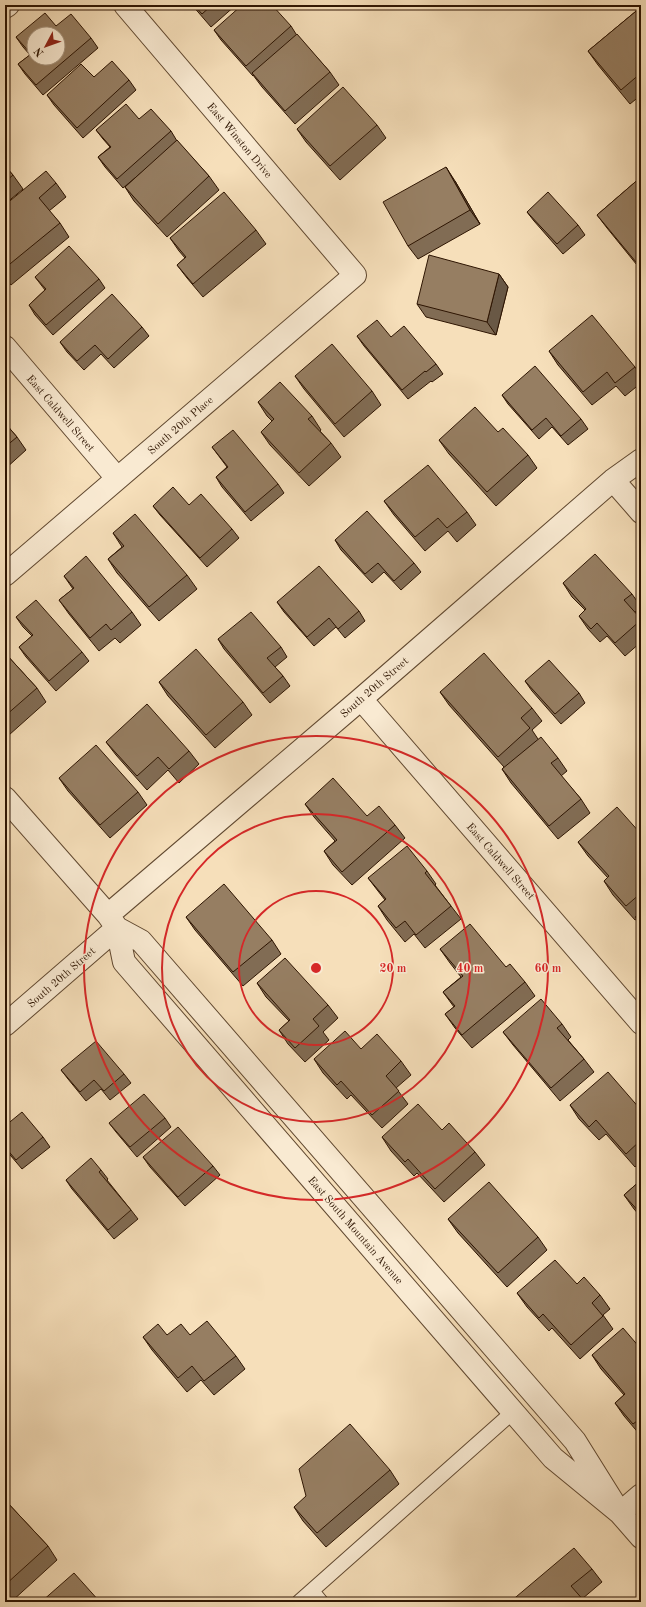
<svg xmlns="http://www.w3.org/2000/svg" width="646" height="1607" viewBox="0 0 646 1607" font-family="'Old Standard TT',serif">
<rect width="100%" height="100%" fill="#f6dfba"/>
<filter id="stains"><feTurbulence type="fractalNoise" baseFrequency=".005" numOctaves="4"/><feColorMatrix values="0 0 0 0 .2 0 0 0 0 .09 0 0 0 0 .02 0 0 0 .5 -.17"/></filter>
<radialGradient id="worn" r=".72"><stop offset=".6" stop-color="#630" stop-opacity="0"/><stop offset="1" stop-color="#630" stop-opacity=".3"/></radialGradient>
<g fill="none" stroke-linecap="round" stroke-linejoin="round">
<g stroke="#604830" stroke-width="16">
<path id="service" d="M312,1591L321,1602
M299,1602L513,1412"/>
</g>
<g stroke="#604830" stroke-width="24">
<path id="minor" d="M5,7L8,5
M5,347L117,478
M613,480L641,512
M5,575L355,275L125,5
M361,699L641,1023
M5,798L108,915L117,928L124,962L553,1458L620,1513
M108,915L361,699L613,480L641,460
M117,928L141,941L575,1441L620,1513L641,1537
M5,1025L117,928
M620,1513L641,1495"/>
</g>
<use href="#service" stroke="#f9ead2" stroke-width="14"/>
<use href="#minor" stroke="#f9ead2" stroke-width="22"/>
</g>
<path fill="#816c54" stroke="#2e1502" d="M192,5H236L211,27Z
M641,7V95L630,104L598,65L588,51Z
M56,26L91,38L98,48L43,95L25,74L18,64L30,55L23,47L16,37Z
M291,26L296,34L330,72L339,85L295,124L262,87L253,75V76L221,40L214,30Z
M129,80L136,90L83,138L54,105L47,95Z
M139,119L171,131L177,141L209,176L219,190L167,237L134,201L125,187L148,167L123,188L105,167L98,157L110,147L103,139L96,130Z
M377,125L386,138L340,180L306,142L297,129Z
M5,166L13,175L23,189L5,204Z
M641,177V270L607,228L597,215Z
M455,181L480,224L418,259L408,246Z
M56,183L66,197L49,211L60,223L69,237L11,285L5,278V205Z
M527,212L578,225L585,235L563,254L534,221Z
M256,230L266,244L203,297L187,278L177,265L185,258L179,251L170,238Z
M499,274L508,287L496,335L426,317L417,304Z
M35,277L99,279L105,288L53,335L35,315L29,305L45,290Z
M142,327L149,336L114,368L101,354L84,370L67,352L60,342Z
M357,336L391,337L436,364L443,374L432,382L431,381L408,399L364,346Z
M549,351L635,367L641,376V383L625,396L616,386L592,405L558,365Z
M295,376L372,391L381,405L344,437L304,389Z
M502,395L581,419L588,429L568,445L552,427L539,439L508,404Z
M258,402L312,416L321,430L320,431L331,443L341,457L309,486L270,445L261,432L272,421L267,416Z
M5,423L17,437L26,450L5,469Z
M439,440L528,455L537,468L496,506L449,454Z
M212,447L278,484L284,493L251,521L222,487L216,477L227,467Z
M384,501L467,512L476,525L457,542L448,531L425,551L394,515Z
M189,505L232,529L239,538L207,567L160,515L153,506Z
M113,533L187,575L197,589L159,621L117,573L108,559L122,547Z
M335,540L414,563L421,572L401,590L384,572L372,583L341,550Z
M64,576L132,612L141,625L120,643L115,638L99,651L69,614L59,600L73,589Z
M563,583L632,594L641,607L635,612L641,619V642L625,656L607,636L600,642L588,629L579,616L585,610L572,597Z
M277,602L359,611L365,621L345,638L336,627L314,646L284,612Z
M16,617L82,652L89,661L56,691L26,657L19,647L32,636L23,627Z
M218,639L281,647L287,657L275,667L283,676L290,686L270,703L224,649Z
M5,653L37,688L46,702L9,735L5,730Z
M525,681L579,693L585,703L561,724L532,691Z
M159,682L243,702L252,715L215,748L168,696Z
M440,692L532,708L542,721L532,730L538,739L558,758L567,771L561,776L581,799L590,813L558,839L511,783L502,769L504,767L449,705Z
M106,742L189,751L199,764L179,783L168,770L147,790L116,755Z
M59,778L138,792L147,805L110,838L68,791Z
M305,804L367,816L395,825L405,838L352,885L333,865L324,851L335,841L314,817Z
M641,834V925L637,919L635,920L613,895L604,881L608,878L588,856L578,842Z
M427,871L436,884L435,885L451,906L461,919L425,948L414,934L405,942L387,920L378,906L385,900L378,891L368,878Z
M186,917L272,940L281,954L243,986L195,930Z
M440,949L506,967L525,982L535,996L472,1048L455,1028L445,1014L454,1007L443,992L461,977L450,963Z
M257,983L328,1005L338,1018L323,1032L329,1040L305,1062L288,1044L279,1030L289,1021L266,997Z
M562,1024L571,1037L568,1040L584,1059L594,1072L560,1101L513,1045L503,1032Z
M361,1049L401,1061L411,1075L396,1088L408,1104L382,1128L351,1095L347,1099L323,1073L314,1059Z
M61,1070L124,1074L131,1083L110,1100L101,1089L86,1101L68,1079Z
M570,1105L641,1110V1162L635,1167L606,1134L599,1140L579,1119Z
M165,1118L171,1127L137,1157L116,1132L109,1123Z
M5,1126L43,1137L50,1147L22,1169L5,1149Z
M442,1130L475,1152L485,1165L444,1202L417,1173L414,1176L391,1151L382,1137Z
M143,1157L213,1166L220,1175L185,1206L150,1167Z
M101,1170L108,1179L107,1180L131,1210L138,1219L114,1239L72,1189L66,1180Z
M641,1180V1217L634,1209L624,1195Z
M448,1219L538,1237L547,1250L507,1287L458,1233Z
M577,1284L600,1295L610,1309L603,1315L613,1329L580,1359L552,1328L549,1331L527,1307L517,1293Z
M167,1335H190L236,1356L245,1369L214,1395L201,1380L187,1392L152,1350L143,1337Z
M641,1349V1436L624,1416L615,1403L624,1395L601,1369L592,1355Z
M390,1470L399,1484L326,1547L303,1521L294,1507Z
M5,1500L48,1546L57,1560L11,1602H5Z
M592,1569L602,1582L582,1599L510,1602Z"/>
<path fill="#695845" stroke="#2e1502" d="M446,167L455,181L480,224L470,210Z
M499,274L508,287L496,335L487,322Z"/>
<path fill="#967e62" stroke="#2e1502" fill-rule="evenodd" d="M194,5H212L202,14Z
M242,5H272L291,26L246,66L214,30Z
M641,7V73L621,90L588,51Z
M45,13L56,26L71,14L91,38L36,85L18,64L31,54L16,37ZM34,34H58V58H34Z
M297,34L330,72L285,111L252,73Z
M112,61L129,80L77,128L47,95L81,64L94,77Z
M343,87L377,125L330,166L297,129Z
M126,104L139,119L151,109L171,131L117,179L98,157L111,147L96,130Z
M177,140L209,176L158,224L125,187Z
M5,166L13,175L5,182Z
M446,167L470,210L408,246L383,202Z
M46,171L56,183L39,198L60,223L5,268V205Z
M641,177V268L597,215Z
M224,192L256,230L193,284L177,265L186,257L170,238Z
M548,192L578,225L557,244L527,212Z
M69,246L99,279L46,325L29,305L46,289L35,277Z
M429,255L499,274L487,322L417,304Z
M112,294L142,327L108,359L95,345L77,361L60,342Z
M592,315L635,367L615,383L607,372L583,392L549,351Z
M377,320L391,337L404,326L436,364L426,372L425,371L402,390L357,336Z
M332,344L372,391L335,424L295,376Z
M535,366L581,419L561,436L546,418L532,430L502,395Z
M280,382L312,416L308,419L331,443L299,473L261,432L274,419L258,402Z
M475,407L498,432L503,428L528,455L487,492L439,440Z
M5,423L17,437L5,447Z
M233,430L278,484L245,512L216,477L228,467L212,447Z
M428,465L467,512L447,528L438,518L415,537L384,501Z
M173,487L189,505L201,494L232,529L200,558L153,506Z
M367,511L414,563L394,581L378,563L365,574L335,540Z
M135,514L187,575L149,607L108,559L124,546L113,533Z
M595,554L632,594L624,600L641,619V620L615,643L597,623L591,629L579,616L586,609L563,583Z
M86,556L132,612L111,630L106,624L90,638L59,600L74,588L64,576Z
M319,566L359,611L338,629L329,618L307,637L277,602Z
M36,600L82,652L49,681L19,647L33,635L16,617Z
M251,612L281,647L267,658L283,676L263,693L218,639Z
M196,649L243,702L206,735L159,682Z
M5,653L37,688L5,716Z
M484,653L532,708L521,718L530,728L498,757L440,692Z
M549,660L579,693L555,714L525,681Z
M147,704L189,751L169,769L158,757L137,776L106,742Z
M541,737L558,758L551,763L581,799L549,826L502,769Z
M96,745L138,792L100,825L59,778Z
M333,778L367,816L379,806L395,825L342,872L324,851L337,840L305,804Z
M617,807L641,834V893L626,906L604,881L609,876L578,842Z
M407,846L427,871L425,873L451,906L416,935L405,921L396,928L378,906L386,899L368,878Z
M224,884L272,940L233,972L186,917Z
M641,912V924L635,917Z
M470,924L506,967L510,964L525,982L462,1035L445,1014L455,1006L443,992L463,976L440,949Z
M285,958L328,1005L313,1019L319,1026L295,1048L279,1030L290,1020L257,983Z
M541,999L562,1024L557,1028L584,1059L551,1088L503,1032Z
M345,1031L361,1049L377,1034L401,1061L386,1076L399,1091L372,1115L341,1081L337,1085L314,1059Z
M96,1041L124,1074L104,1091L94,1080L80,1092L61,1070Z
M608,1072L641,1110V1140L626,1154L596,1120L589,1127L570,1105Z
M144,1094L165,1118L130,1147L109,1123Z
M418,1104L442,1130L449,1123L475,1152L435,1189L408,1159L405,1162L382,1137Z
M22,1112L43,1137L16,1160L5,1147V1126Z
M178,1127L213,1166L178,1197L143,1157Z
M91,1158L101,1170L99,1172L131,1210L108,1230L66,1180Z
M641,1180V1214L624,1195Z
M489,1182L538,1237L498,1273L448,1219Z
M555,1260L577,1284L584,1277L600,1295L592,1303L603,1316L571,1345L543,1314L539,1318L517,1293Z
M207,1321L236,1356L204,1381L192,1366L178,1378L143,1337L158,1324L167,1335L181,1324L190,1335Z
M623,1328L641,1349V1418L633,1424L615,1403L625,1394L592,1355Z
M350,1424L390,1470L317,1533L294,1507L306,1496L299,1469Z
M5,1500L48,1546L5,1585Z
M574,1548L592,1569L571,1586L585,1602H510Z
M74,1573L100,1602H41Z"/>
<g fill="none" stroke="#d62828" stroke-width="2">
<circle cx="316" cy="968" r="77"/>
<circle cx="316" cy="968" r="154"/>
<circle cx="316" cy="968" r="232"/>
</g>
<g text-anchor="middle" stroke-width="3" stroke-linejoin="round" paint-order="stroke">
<g font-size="11" fill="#2e1502" stroke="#f9ead2">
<text transform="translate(240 140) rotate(50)" y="4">East Winston Drive</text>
<text transform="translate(61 413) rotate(49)" y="4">East Caldwell Street</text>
<text transform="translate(180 425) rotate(-41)" y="4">South 20th Place</text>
<text transform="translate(374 687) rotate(-41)" y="4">South 20th Street</text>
<text transform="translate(501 861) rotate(49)" y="4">East Caldwell Street</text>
<text transform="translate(61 977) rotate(-41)" y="4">South 20th Street</text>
<text transform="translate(356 1230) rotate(49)" y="4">East South Mountain Avenue</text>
</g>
</g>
<circle cx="316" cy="968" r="6" fill="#d62828" stroke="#f9ead2" stroke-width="2"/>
<g font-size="12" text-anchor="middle" font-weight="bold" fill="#d62828" stroke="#f9ead2" stroke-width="3" stroke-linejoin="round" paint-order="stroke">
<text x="393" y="972">20 m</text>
<text x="470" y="972">40 m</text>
<text x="548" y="972">60 m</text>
</g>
<rect width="646" height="1607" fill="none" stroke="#f6dfba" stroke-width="20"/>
<rect x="6" y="6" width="634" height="1595" fill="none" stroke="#2e1502" stroke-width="2"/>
<rect x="10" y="10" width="626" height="1587" fill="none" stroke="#2e1502"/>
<g transform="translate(46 46) rotate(229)"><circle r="19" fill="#f9ead2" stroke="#a8957f"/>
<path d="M0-3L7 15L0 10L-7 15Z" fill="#8f2418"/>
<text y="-6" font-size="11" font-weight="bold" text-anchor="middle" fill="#2e1502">N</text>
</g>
<rect width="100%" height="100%" filter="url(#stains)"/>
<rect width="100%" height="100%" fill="url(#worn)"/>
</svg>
